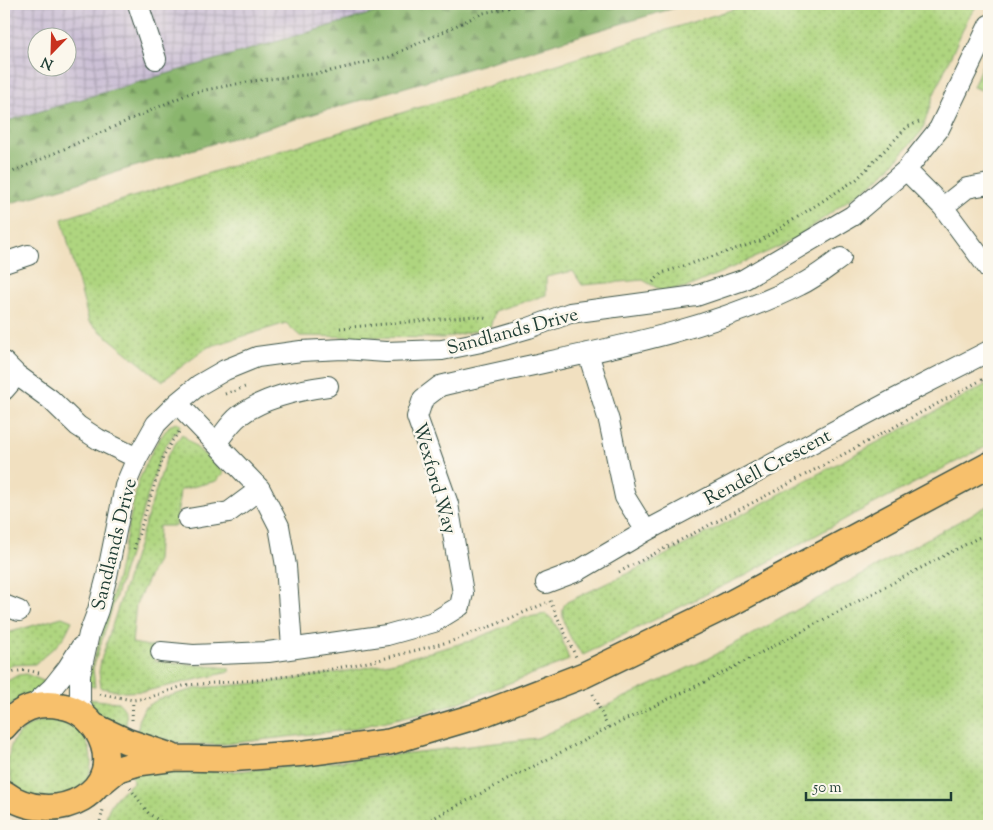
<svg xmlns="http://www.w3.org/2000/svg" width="993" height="830" viewBox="0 0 993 830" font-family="'Sorts Mill Goudy',serif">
<defs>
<pattern id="industrial-grid" width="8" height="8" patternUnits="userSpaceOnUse" patternTransform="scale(1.25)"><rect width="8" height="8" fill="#cbbfd5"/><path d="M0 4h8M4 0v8" fill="none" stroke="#a49cae"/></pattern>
<pattern id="grass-dots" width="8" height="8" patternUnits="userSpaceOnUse" patternTransform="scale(1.25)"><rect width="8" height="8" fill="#afd57f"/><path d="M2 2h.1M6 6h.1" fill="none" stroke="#8eae69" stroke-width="1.8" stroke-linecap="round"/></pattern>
<pattern id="forest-firs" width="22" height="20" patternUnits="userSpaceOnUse" patternTransform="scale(1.25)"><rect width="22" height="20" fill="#8bb66e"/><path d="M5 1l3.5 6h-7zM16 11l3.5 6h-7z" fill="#71955b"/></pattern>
</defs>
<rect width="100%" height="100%" fill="#fbf7ec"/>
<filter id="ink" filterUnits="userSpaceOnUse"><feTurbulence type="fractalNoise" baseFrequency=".02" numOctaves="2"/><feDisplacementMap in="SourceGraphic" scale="10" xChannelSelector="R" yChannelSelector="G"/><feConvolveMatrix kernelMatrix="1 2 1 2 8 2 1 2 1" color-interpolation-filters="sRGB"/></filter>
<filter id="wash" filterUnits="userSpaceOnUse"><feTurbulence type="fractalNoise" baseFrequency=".0096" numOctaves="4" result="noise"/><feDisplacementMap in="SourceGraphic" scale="20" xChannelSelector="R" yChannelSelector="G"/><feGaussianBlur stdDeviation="1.12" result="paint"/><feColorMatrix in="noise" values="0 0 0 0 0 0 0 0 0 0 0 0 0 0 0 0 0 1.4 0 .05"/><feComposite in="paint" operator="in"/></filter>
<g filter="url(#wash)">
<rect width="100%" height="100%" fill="#f1e0c0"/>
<path fill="url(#industrial-grid)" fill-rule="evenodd" d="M4,4H404L4,122ZM38,38H68V68H38Z"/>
<path fill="url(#grass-dots)" stroke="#67895a" d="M750,4H978L968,18L934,94L922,131L883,175L792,241L688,287L662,291L643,280L582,285L573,271L546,277V295L495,311L490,327L444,338L300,336L286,323L208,347L162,381L89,322L62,219Z
M989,48V93L973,87Z
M989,383V445L856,513L745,575L583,655C574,647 554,612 567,602L658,559Z
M176,423L181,425L166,445L159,460L95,662L93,668L95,687L86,686L117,578L138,482L154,447L169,426Z
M182,434L224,473L216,481L180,490L176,526H159L157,560L136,604L132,643L155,647L154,661L229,668V672L146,691L124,692L101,688L99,672L101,660L167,456Z
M989,505V826H105C106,806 117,794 133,783L132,774L168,770L226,772L317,764L537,738L705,660Z
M545,614C557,618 565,648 569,660L447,707L347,730L216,745L187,744L138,734L139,719L144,708L159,699L198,688L272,682L342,672L390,663L470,641L524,618Z
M62,617L72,621L65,635L58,644L35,664L13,665L4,670V634Z
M26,674L46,682C34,695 21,702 4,706V683L18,675Z
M86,699L118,702C128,711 128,719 124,731L98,716Z
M56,719C64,722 73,725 80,732C92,745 95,769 85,783C80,790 70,795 63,800C51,799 36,799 25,794C20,793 15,785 12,781C0,745 20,720 56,719Z"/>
<path fill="url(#forest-firs)" stroke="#557a51" d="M404,4H688L4,205V122Z"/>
</g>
<g filter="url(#ink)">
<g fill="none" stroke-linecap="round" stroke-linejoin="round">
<g stroke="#3e5549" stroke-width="22">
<path id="minor" d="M138,4L156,59
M906,170L943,207L989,269
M943,207L967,188L989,184
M4,263L28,255
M588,353L609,421L625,497L646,531
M4,362L17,375L50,399L78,426L98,439L137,458
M4,390L17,375
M177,403L260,489L279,526L286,566L292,647
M216,443C223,435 230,423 239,416C264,397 298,390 328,386
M188,519L229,512L260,489
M546,583L578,571L646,531L893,400L989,351
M4,605L19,611
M161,652L193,655L268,652L387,635L434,622L460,606L463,593L448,504L417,417L423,399L440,386C560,356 688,341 800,285C815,278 828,267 841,258
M31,707L52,688L67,669L81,647
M85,716L80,702V675L89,634L98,610L107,576L125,486L137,458L156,424L177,403L199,385L225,370L257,357L301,351L343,349L386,352L442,350L481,342L529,328L570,313L696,296L743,280L852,216L906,170L939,129L989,25"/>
</g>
<g stroke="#3e5549" stroke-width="28">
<path id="major" d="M94,726L126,741L171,756
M4,727C19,709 37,701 61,706C76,708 89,718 97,731C132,791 53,830 4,793
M101,783L118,769L138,763L176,758L227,759L306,753L389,742L480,715L584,675L724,607L989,465"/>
</g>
<path stroke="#3e5549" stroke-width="3" stroke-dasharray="1 4" stroke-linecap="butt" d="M4,174L10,173L190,93L252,81L322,73L389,57L483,13L526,4
M653,282L662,273L760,241L857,179L907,127L919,122
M340,328L474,316L488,319
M225,394L248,386
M134,549L164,455L172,441L179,432
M619,572L779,489L989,376
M550,601L576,657
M4,676C16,670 26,669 39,673
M100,694L133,700L148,698L186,685L257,680L317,672L378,660L452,641L497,624L546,603
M593,694L608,728
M132,720L133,700
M130,788L149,814L168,826
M99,826L103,810
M418,826L608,728L715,677L989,532"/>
<use href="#minor" stroke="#fff" stroke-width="20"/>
<use href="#major" stroke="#f7c06c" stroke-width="25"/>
</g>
</g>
<g text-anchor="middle" stroke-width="5" stroke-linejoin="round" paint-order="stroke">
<g font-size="19" fill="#1f3d34" stroke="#fbf7ec">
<text transform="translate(512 330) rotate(-15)" y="7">Sandlands Drive</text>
<text transform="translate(767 466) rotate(-28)" y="7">Rendell Crescent</text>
<text transform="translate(436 478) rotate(74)" y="7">Wexford Way</text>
<text transform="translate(113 544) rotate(-76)" y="7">Sandlands Drive</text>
</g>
</g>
<rect width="993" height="830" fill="none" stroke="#fbf7ec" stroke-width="20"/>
<g transform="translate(52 52) rotate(203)"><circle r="24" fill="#fbf7ec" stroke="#a3ada2"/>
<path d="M0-4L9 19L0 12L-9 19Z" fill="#c8321e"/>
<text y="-8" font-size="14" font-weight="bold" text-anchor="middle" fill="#1f3d34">N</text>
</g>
<path d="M806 792v8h145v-8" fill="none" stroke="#1f3d34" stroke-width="2.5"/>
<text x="813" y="792" font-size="15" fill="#1f3d34" stroke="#fbf7ec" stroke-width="4" paint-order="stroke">50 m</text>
</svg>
